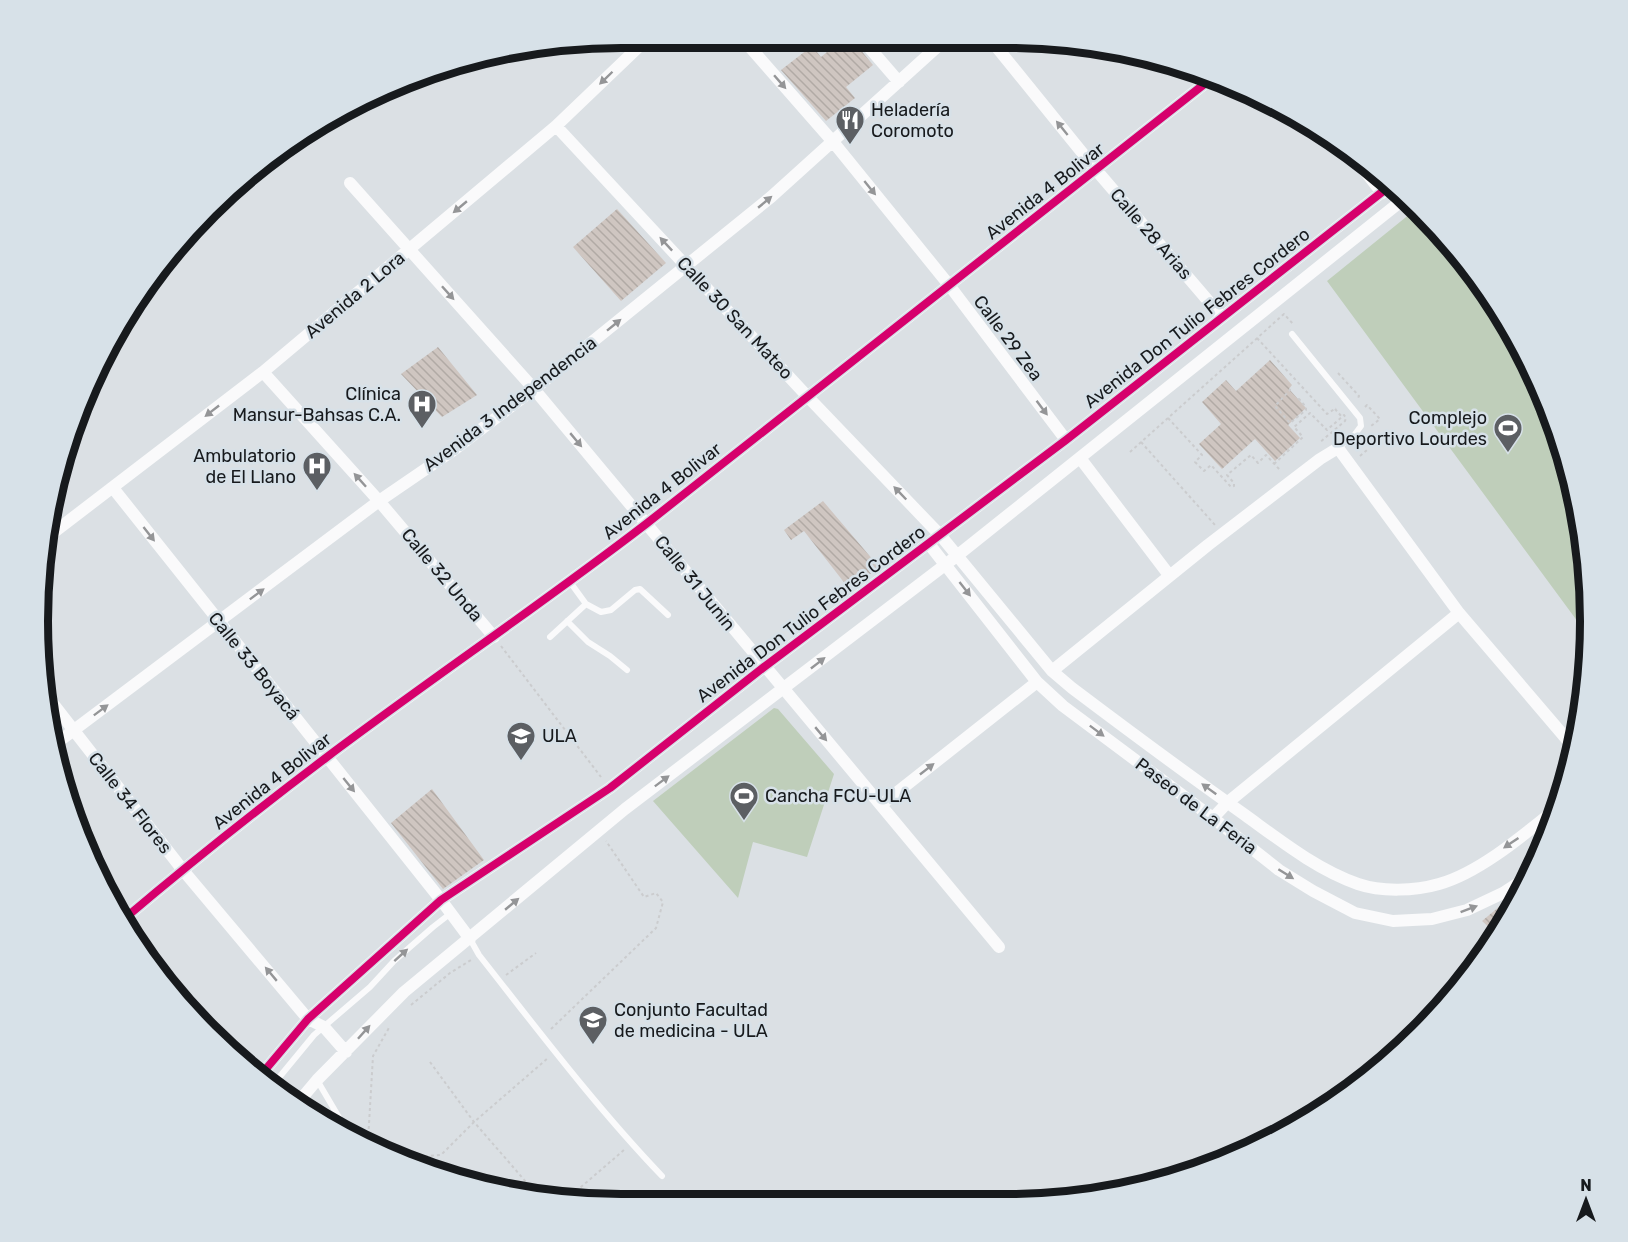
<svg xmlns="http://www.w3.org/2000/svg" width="1628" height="1242" viewBox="0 0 1628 1242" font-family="Rubik,sans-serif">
<defs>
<pattern id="building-back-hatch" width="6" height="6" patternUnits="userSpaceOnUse" patternTransform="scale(1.5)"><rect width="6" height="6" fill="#cfc6c1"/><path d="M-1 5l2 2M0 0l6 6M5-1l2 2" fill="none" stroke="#b1aaa5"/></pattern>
</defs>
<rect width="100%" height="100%" fill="#dbe0e4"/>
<path fill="#bfceba" d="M1416,209L1445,236L1492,297L1546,398L1579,508L1590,621L1589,637L1327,281Z
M774,708L778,709L834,774L807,857L753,842L738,898L653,801Z"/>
<path fill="url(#building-back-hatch)" d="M844,38H853L855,43L873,65L846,87L855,98L826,121L781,70L812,46L821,57Z
M617,209L666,263L621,301L573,247Z
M438,347L477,395L442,417L401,374Z
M1270,360L1292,385L1289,389L1306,408L1288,425L1300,438L1275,461L1255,439L1222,469L1199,444L1221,424L1202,402L1226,380L1236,391Z
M823,501L879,567L850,590L804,531L791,540L784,530Z
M432,789L484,860L443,889L391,823Z
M1521,891L1500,931L1492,930L1482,921L1506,901Z"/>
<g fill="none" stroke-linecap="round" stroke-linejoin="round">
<path stroke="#cbccce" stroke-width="2" stroke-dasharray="3 3" stroke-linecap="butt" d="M1257,338L1327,414L1336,408
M1338,373L1359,396L1357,400
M1289,389L1290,390L1275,406L1290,423L1306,410V407L1299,399L1301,398
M1365,407L1367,405L1380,419L1371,426
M1335,409L1342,417
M1168,418L1202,455L1195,462L1204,471L1211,465L1231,487L1234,486V483L1227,475L1251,455L1258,463L1266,455L1280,470
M1141,442L1215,525
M1130,452L1284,314L1294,325
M1360,456L1367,450
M1274,464L1303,437L1294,427L1310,413L1327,430L1344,415L1346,418L1345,421L1319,443
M501,646L601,777
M506,975L536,953
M411,1005L450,973L471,960
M551,1029L656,928L663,902L656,893L644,897L606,841
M430,1062L474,1122L540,1198
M368,1141L373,1056L390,1026
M401,1158L441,1155L474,1122L548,1058
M428,1171L430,1156
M567,1199L624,1150"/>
<path stroke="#fafafb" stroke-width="6" d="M1292,334L1360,418L1361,426L1355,434L1338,448
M570,582L586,604L601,612L611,610L635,590L640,589L668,615
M567,621L588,642L610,656L627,670
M550,637L586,604
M470,939L479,955C538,1030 596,1107 662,1176
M317,1080L347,1131
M272,1086L314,1035L370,987L394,961L433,927L451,913"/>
<path stroke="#fafafb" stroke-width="12" d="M742,38L834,143L949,285L1066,440
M861,38L899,82
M990,39L1097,171L1222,317
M556,126L807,396L941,536L1052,671L1072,688C1129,731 1187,774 1245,815C1281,841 1316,869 1358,884C1381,892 1415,891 1439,884C1479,873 1525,834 1557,808
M1349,150L1382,193
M350,183L534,389L999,947
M263,372L379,501L494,637
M1080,458L1169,575
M113,488L441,900L470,939
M49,536L263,372L556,126L648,38
M929,544L1037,682L1063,706L1213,818L1279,870L1313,891L1355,913L1393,921L1432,919L1467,910L1503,893L1529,876
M1052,671L1208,545L1320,459L1338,448L1459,613L1575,749
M47,696L182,869L308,1019L324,1027L346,1052
M54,745L379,501L455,449L534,389L771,197L947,38
M881,805L1037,682
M1213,818L1227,803L1459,613
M124,919C190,863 258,809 327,757C432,678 542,604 646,524L1212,78
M260,1076L308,1019L441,900L610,788L764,667L1066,440L1391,185
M296,1105L317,1080L404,992L625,809L958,555L1405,198"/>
<g stroke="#d7e1e8" stroke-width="11">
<path id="cycleway" d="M124,919C190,863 258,809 327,757C432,678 542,604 646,524L1212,78
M260,1076L308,1019L441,900L610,788L764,667L1066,440L1391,185"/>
</g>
<use href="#cycleway" stroke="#d6006c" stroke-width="8"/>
</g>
<defs><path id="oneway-solid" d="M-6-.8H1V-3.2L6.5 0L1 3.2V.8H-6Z" transform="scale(1.5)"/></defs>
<g fill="#949597">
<use href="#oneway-solid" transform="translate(606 78) rotate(136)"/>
<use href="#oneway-solid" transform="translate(780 82) rotate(49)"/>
<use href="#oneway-solid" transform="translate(1062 128) rotate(-129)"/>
<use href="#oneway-solid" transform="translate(870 188) rotate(51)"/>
<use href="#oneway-solid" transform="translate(765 202) rotate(-40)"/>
<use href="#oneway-solid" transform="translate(460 207) rotate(140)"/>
<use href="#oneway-solid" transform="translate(666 244) rotate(-133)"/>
<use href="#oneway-solid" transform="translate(448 293) rotate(48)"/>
<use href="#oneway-solid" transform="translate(614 325) rotate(-39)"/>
<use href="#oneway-solid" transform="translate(1042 408) rotate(53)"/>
<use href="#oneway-solid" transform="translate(212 411) rotate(142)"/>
<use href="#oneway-solid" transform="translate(576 440) rotate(50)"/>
<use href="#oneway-solid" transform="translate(360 480) rotate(-132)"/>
<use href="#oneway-solid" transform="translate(900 493) rotate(-134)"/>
<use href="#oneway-solid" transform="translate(149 534) rotate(52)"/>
<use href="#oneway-solid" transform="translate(965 589) rotate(52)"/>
<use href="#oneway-solid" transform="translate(257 594) rotate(-37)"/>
<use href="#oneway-solid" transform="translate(818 663) rotate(-38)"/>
<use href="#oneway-solid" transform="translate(101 710) rotate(-37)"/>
<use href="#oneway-solid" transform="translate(1097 731) rotate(37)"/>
<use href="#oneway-solid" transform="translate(821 734) rotate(50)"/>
<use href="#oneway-solid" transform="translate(927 769) rotate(-38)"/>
<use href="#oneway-solid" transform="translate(662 781) rotate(-37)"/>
<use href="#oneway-solid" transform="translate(349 785) rotate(51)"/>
<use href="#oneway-solid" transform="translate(1209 789) rotate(-144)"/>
<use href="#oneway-solid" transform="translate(1511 843) rotate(146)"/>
<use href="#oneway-solid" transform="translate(1286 874) rotate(32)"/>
<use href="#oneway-solid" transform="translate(512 904) rotate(-40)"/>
<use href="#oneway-solid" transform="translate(1469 909) rotate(-21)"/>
<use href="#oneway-solid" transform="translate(401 955) rotate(-42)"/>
<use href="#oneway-solid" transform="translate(271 974) rotate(-130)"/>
<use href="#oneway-solid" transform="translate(364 1032) rotate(-48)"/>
</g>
<defs>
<g id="restaurant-pin" transform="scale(1.5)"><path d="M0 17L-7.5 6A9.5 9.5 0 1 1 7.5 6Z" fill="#5c5f63" stroke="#d7e1e8"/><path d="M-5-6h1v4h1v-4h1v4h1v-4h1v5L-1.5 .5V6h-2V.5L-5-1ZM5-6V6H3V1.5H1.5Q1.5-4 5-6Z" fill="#fff"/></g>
<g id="hospital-pin" transform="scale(1.5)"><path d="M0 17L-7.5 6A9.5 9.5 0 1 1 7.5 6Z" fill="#5c5f63" stroke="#d7e1e8"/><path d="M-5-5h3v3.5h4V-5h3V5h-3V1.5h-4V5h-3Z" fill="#fff"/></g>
<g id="stadium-pin" transform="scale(1.5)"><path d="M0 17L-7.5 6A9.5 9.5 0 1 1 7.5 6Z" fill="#5c5f63" stroke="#d7e1e8"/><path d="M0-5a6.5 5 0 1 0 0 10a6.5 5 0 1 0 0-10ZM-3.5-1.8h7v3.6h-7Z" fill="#fff"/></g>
<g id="university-pin" transform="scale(1.5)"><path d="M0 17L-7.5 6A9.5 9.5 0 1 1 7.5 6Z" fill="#5c5f63" stroke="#d7e1e8"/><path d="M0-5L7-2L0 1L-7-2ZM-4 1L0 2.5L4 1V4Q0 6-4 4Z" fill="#fff"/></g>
</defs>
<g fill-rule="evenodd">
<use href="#restaurant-pin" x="850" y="120"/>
<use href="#hospital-pin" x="422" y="404"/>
<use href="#stadium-pin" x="1508" y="428"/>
<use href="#hospital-pin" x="317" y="466"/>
<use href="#university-pin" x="521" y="736"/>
<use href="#stadium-pin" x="744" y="796"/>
<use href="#university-pin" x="593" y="1020"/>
</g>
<g text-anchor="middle" stroke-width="5" stroke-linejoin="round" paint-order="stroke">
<g font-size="18" fill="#171a1d" stroke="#d7e1e8" text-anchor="start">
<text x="871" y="116">Heladería<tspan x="871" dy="21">Coromoto</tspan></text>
<text x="401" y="400" text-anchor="end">Clínica<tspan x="401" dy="21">Mansur-Bahsas C.A.</tspan></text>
<text x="1487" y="424" text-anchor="end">Complejo<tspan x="1487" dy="21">Deportivo Lourdes</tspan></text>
<text x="296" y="462" text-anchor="end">Ambulatorio<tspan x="296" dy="21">de El Llano</tspan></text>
<text x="542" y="742">ULA</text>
<text x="765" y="802">Cancha FCU-ULA</text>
<text x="614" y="1016">Conjunto Facultad<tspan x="614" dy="21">de medicina - ULA</tspan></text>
</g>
<g font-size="18" fill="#171a1d" stroke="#d7e1e8">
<text transform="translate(1045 191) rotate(-38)" y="6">Avenida 4 Bolivar</text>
<text transform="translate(1151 234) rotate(49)" y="6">Calle 28 Arias</text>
<text transform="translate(355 295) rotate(-40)" y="6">Avenida 2 Lora</text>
<text transform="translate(735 318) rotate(47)" y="6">Calle 30 San Mateo</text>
<text transform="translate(1197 318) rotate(-38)" y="6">Avenida Don Tulio Febres Cordero</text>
<text transform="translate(1008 338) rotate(53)" y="6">Calle 29 Zea</text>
<text transform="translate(510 404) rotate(-37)" y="6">Avenida 3 Independencia</text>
<text transform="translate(662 491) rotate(-38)" y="6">Avenida 4 Bolivar</text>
<text transform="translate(442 575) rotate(50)" y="6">Calle 32 Unda</text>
<text transform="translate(695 583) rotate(51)" y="6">Calle 31 Junin</text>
<text transform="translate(811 614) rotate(-37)" y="6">Avenida Don Tulio Febres Cordero</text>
<text transform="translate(254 666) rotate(51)" y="6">Calle 33 Boyacá</text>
<text transform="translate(272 781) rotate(-38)" y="6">Avenida 4 Bolivar</text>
<text transform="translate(130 803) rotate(52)" y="6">Calle 34 Flores</text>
<text transform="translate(1196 806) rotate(37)" y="6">Paseo de La Feria</text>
</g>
</g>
<path d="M0 0H1628V1242H0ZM621 48H1007A573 573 0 0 1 1580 621V621A573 573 0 0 1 1007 1194H621A573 573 0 0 1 48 621V621A573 573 0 0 1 621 48Z" fill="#d7e1e8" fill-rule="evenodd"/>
<path fill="none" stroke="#171a1d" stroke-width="8" d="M621 48H1007A573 573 0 0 1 1580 621V621A573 573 0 0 1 1007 1194H621A573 573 0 0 1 48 621V621A573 573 0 0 1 621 48Z"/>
<g transform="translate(1586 1200)" stroke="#d7e1e8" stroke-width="4.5" paint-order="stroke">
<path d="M0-4.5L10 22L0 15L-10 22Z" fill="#171a1d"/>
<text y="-9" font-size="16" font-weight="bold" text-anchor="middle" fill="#171a1d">N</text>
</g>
</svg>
